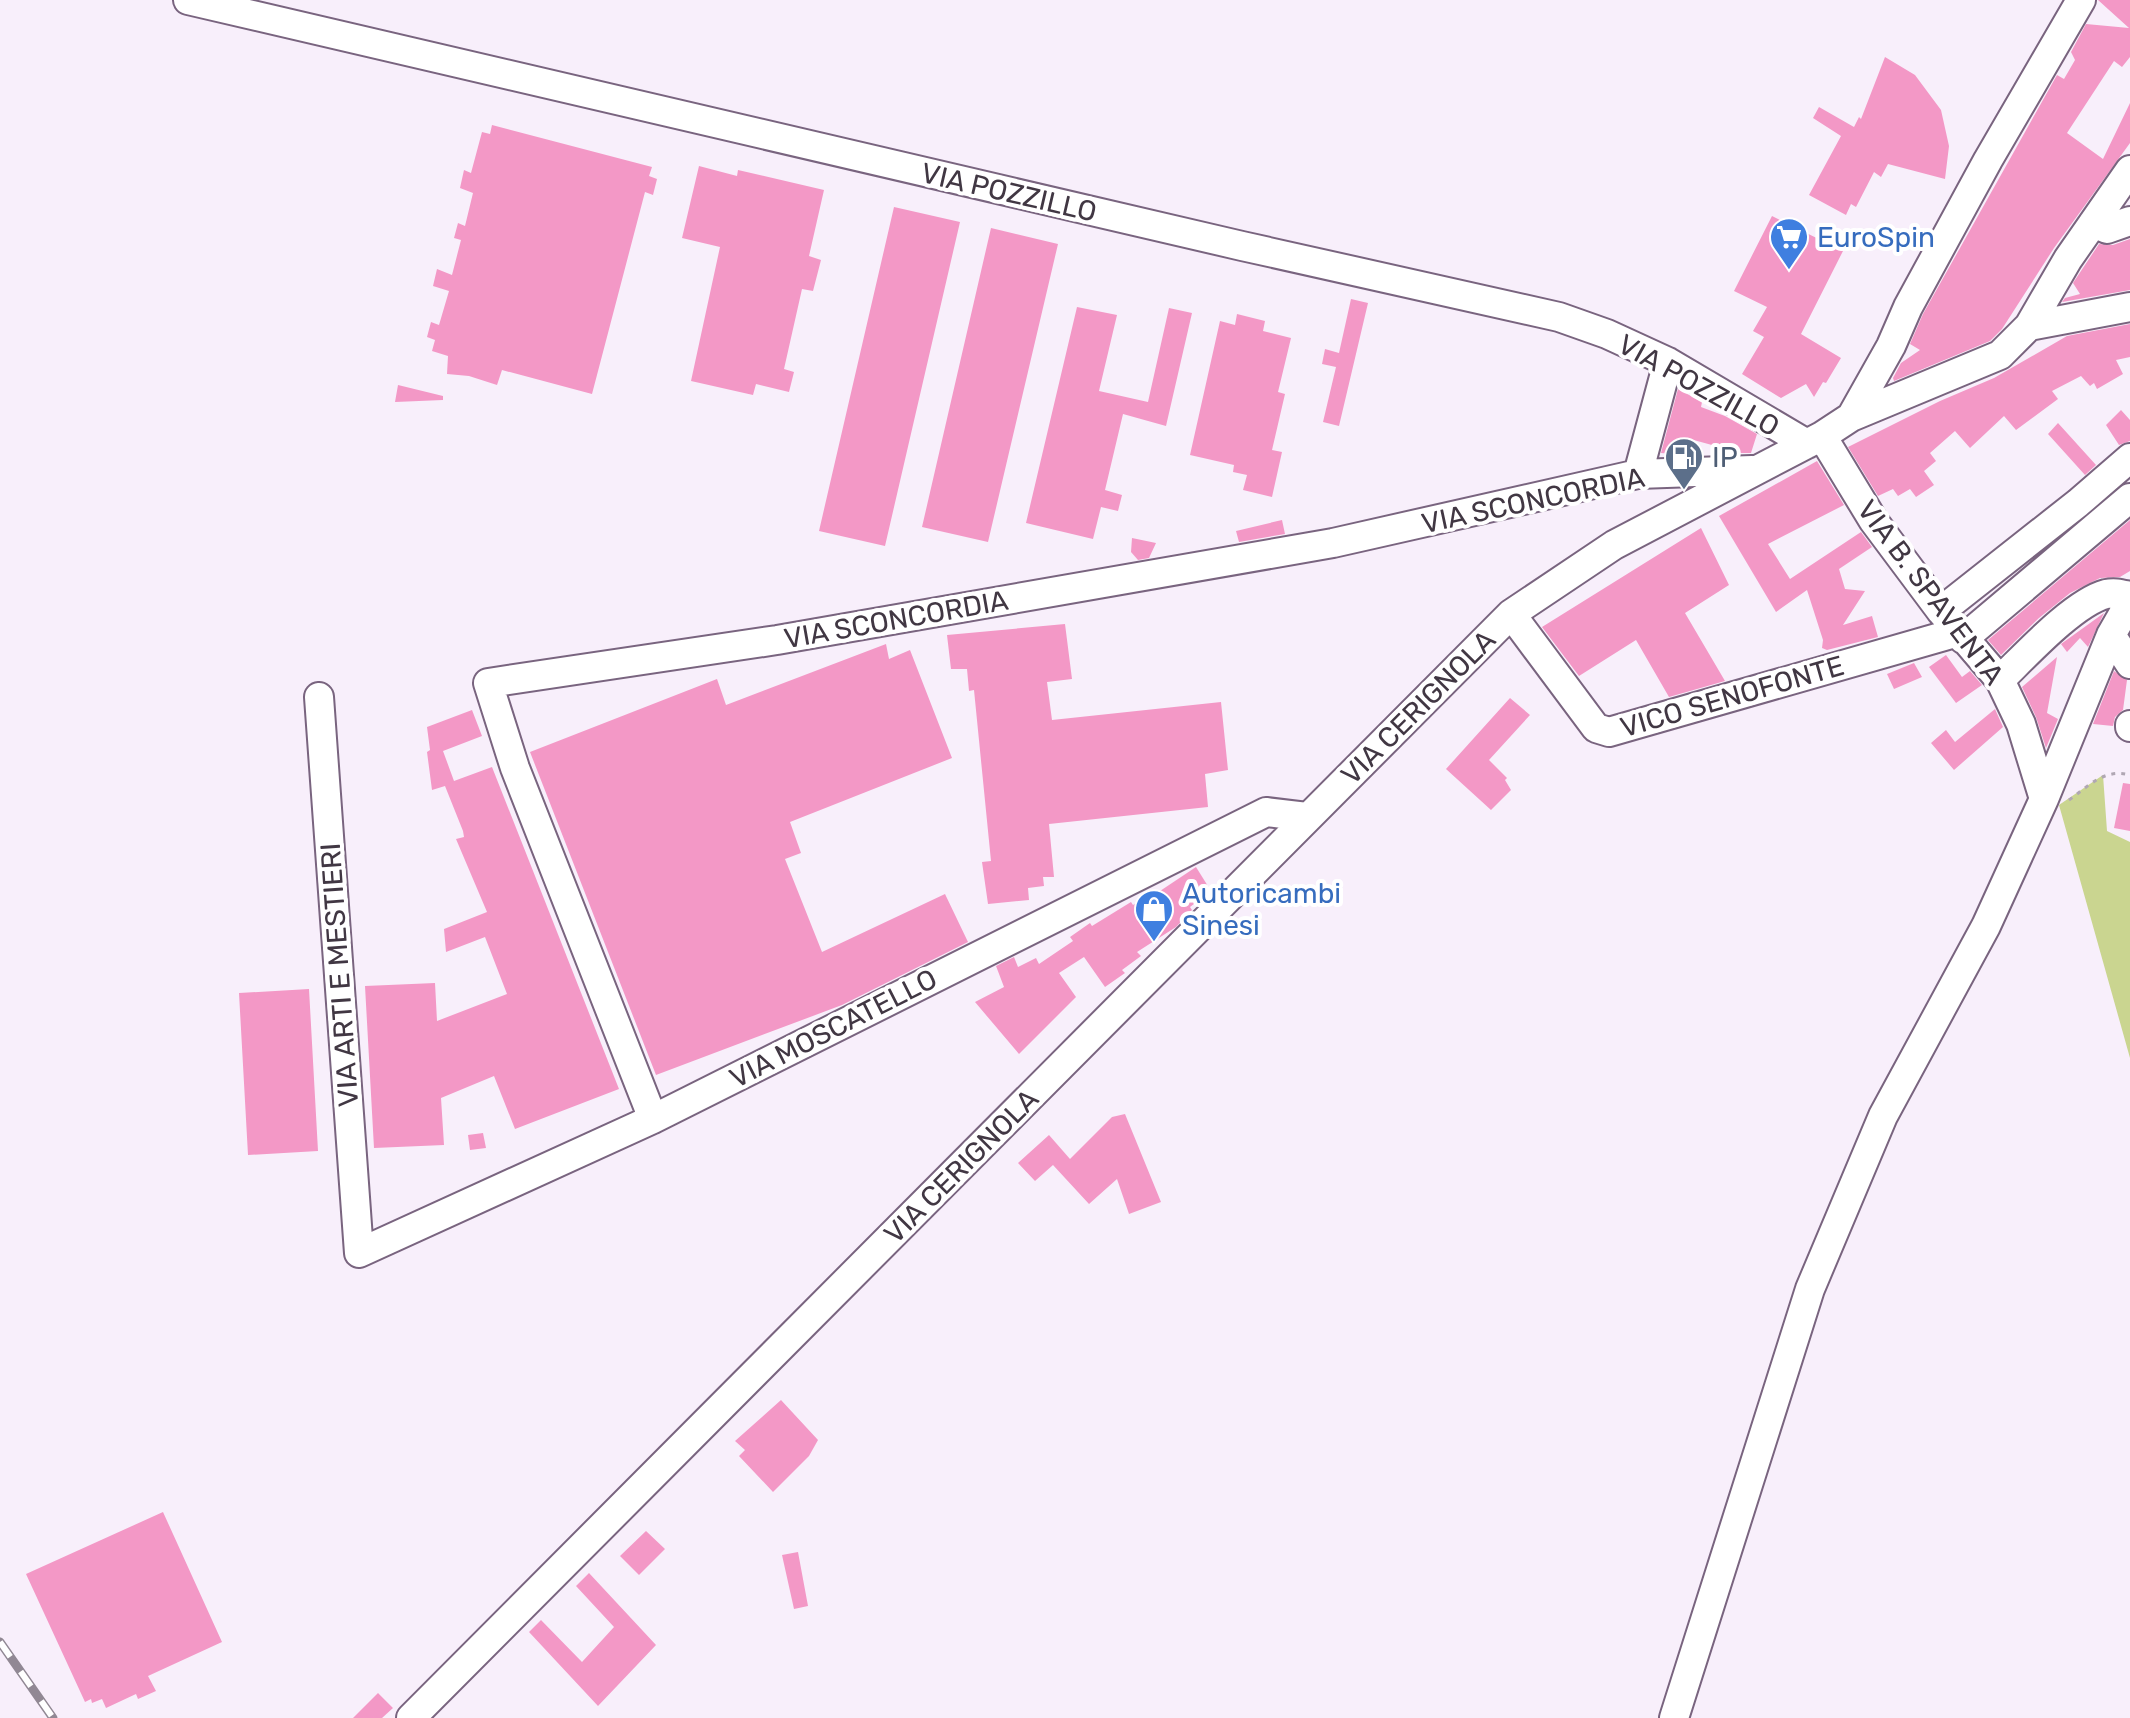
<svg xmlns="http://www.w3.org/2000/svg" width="2130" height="1718" viewBox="0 0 2130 1718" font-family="Rubik,sans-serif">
<rect width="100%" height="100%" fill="#f8effb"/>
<path fill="#cad590" d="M2103,775L2107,831L2130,842V1058L2059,805Z"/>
<path fill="#f398c6" d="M2098,0H2130V57L2122,67L2114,61L2067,133L2103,159L2130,103V143L2054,248L2002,329L1990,341L1894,381L1893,378L1901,363L1920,350L1910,344L1923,314L2057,75L2064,79L2075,60L2071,52L2086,24L2129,28Z
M1885,57L1915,75L1941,110L1949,146L1945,179L1888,164L1881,177L1874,172L1856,207L1851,204L1846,215L1809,195L1841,136L1813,118L1819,107L1854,127L1859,117L1861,119Z
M492,125L652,167L649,176L657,179L653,195L645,192L592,394L502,370L497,385L469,376L447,374L448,356L432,351L435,340L427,337L431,322L439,325L449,291L433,286L437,269L452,275L461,240L454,238L458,223L465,226L473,193L460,188L464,170L471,173L482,132L490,134Z
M699,166L737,176L738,170L824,190L809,256L821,260L813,291L802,289L784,369L794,372L789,392L756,384L753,395L691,381L720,247L682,238Z
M894,207L960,222L885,546L819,531Z
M1772,216L1843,251L1801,334L1841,358L1826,383L1823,382L1814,397L1806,384L1781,398L1742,374L1764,337L1753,331L1767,307L1734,291Z
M991,228L1058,244L988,542L922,527Z
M2130,239V290L2062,302L2065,298L2080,294L2073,283L2099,244L2113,245Z
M1351,299L1368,303L1339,426L1323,422L1336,367L1322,364L1325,349L1339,353Z
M1077,307L1117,315L1099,391L1148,402L1169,308L1192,313L1166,426L1123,414L1105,490L1122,495L1118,511L1101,507L1093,539L1026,523Z
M1237,314L1265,321L1263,331L1291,338L1278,392L1285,394L1272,450L1282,452L1272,497L1243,490L1247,475L1233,472L1234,465L1190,455L1220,321L1235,325Z
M2130,324V357L2116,360L2123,374L2097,389L2094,383L2090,386L2081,376L2052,391L2058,399L2016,430L2004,416L1970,448L1955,431L1930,453L1936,461L1924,471L1934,485L1916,497L1910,489L1898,496L1893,489L1878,496L1848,447L1940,401L1994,378L2067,336Z
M398,385L443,396V400L395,402Z
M1678,389L1702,402L1701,407L1725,416L1757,434L1751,453H1741L1690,439L1686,455L1661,453Z
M2121,410L2130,420V441L2119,445L2106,425Z
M2058,423L2096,465L2085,475L2048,434Z
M1817,461L1844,505L1768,544L1790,579L1861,532L1872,547L1839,569L1845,589L1865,591L1843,625L1872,616L1878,637L1827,650L1822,648L1823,640L1807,590L1776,612L1719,516Z
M1282,520L1285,534L1239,542L1236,531Z
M2130,520V571L2120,577L2100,578L2070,593L2039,618L2001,655L1988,640Z
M1701,528L1729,585L1685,613L1725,681L1669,697L1636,640L1579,676L1542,627Z
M1132,538L1156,543L1149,558L1138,560L1131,552Z
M2104,613L2088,647L2080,638L2067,652L2061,644Z
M1065,624L1072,679L1047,682L1052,720L1221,702L1228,770L1205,774L1208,807L1049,824L1054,877H1043L1044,886L1028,888L1029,900L988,904L982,862L991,861L974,690L969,691L967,669H951L947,635Z
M886,644L889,659L910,650L952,758L790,822L801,853L785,859L822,952L945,894L968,942L842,1005L656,1075L530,752L717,679L726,705Z
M1946,655L1962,677L1970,671L1982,685L1956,703L1929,667Z
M2057,657L2047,713L2058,719L2046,748L2036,717L2022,687Z
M1914,663L1922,677L1894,689L1887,674Z
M2114,671L2127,680L2123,710L2115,717L2113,726L2093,724Z
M1510,698L1530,715L1489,760L1507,778L1505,780L1511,790L1491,810L1446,769Z
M1995,709L2003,727L1954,770L1931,743L1946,730L1955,742Z
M472,710L482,736L443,751L454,781L492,767L619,1089L515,1129L494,1076L441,1098L444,1145L374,1148L365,986L435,983L437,1021L507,994L485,937L446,952L444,929L487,912L456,839L464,837L463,831L445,786L432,790L427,752L430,750L427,727Z
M2123,783L2130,784V831L2114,828Z
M1196,867L1211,891L1190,907L1192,910L1176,927L1137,952L1141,956L1122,970L1125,973L1105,987L1084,957L1059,973L1076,997L1019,1054L975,1002L1004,987L996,966L1014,957L1018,967L1036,958L1039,964L1073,941L1070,937L1090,923L1092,926L1131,902L1133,905L1152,892L1154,895Z
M309,989L318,1151L248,1155L239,993Z
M1125,1114L1161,1202L1129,1214L1117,1179L1089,1204L1053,1165L1035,1181L1018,1163L1049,1135L1070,1159L1112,1117Z
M483,1133L486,1148L470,1150L468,1135Z
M781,1400L818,1440L809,1456L773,1492L739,1456L745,1450L735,1441Z
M163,1512L222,1642L148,1676L156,1691L138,1699L136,1694L106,1708L102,1699L92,1703L91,1699L85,1702L26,1574Z
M646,1531L665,1549L639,1575L620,1556Z
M798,1552L808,1606L794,1609L782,1555Z
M589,1573L656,1645L598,1706L529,1632L541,1620L582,1662L614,1627L576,1586Z
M378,1693L393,1708L382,1718H353Z"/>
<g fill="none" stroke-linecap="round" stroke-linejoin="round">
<g stroke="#79647f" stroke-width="32">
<path id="minor" d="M188,0L1242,246L1559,317L1607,334L1668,362L1807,444
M2093,223L2107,229L2130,221
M2029,326L2130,307
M1851,417L1891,346L1908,307L1988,160L2081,0
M1822,436L1873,520L1941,611L2000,680L2021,724L2044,799
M1638,474L1668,362
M1941,611L2078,503L2130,458
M1511,614L1596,728L1609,732L1958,632
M2111,635L2130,664
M1963,639L2130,498
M2000,680C2025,656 2073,603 2106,594C2115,592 2121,594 2130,596
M319,697L359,1253L653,1119L1266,812L1307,817
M2130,727V725
M653,1119L515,768L488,683L777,640L1333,543L1638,474L1752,470
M411,1718L1511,614L1614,545L1822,436L1851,417L2000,355L2029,326L2068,259L2130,170
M1674,1718L1810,1289L1883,1116L1986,926L2044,799L2111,635L2130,602"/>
</g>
<path stroke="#b0a7b3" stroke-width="3" stroke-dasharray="4 6" stroke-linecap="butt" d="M2069,800C2089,786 2104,768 2130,775"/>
<use href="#minor" stroke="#fff" stroke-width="28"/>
<g stroke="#918894" stroke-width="9">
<path id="rail" d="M0,1642L53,1718"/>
</g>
<use href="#rail" stroke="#fff" stroke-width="6" stroke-dasharray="18" stroke-linecap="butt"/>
</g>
<defs>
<g id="supermarket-pin" transform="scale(2)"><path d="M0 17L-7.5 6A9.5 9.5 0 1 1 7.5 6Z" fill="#3f7fe0" stroke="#fff"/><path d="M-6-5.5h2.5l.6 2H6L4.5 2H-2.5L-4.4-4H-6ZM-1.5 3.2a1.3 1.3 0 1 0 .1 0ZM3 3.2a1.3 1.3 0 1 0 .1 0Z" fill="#fff"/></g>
<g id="fuel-pin" transform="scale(2)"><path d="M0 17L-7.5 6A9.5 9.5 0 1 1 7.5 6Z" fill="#5c6f8a" stroke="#fff"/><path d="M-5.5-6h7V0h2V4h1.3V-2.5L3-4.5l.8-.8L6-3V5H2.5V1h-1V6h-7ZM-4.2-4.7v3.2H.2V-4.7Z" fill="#fff"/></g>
<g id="shop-pin" transform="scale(2)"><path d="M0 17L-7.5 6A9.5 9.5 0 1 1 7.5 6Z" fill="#3f7fe0" stroke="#fff"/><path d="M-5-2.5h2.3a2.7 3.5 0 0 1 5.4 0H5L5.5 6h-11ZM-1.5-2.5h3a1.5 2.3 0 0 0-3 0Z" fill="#fff"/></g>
</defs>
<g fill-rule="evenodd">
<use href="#supermarket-pin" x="1789" y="237"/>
<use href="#fuel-pin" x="1684" y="457"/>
<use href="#shop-pin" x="1154" y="909"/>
</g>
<g text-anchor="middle" stroke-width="8" stroke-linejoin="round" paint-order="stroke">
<g font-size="28" fill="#413743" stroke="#fff">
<text transform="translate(1009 192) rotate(13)" y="10">VIA POZZILLO</text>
<text transform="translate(1699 385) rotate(29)" y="10">VIA POZZILLO</text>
<text transform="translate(1533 500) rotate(-12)" y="10">VIA SCONCORDIA</text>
<text transform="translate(1931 592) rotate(53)" y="10">VIA B. SPAVENTA</text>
<text transform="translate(896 619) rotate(-10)" y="10">VIA SCONCORDIA</text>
<text transform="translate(1732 696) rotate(-16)" y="10">VICO SENOFONTE</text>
<text transform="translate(1418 707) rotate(-45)" y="10">VIA CERIGNOLA</text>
<text transform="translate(339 975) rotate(-94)" y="10">VIA ARTI E MESTIERI</text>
<text transform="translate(833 1028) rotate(-27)" y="10">VIA MOSCATELLO</text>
<text transform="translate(961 1166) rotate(-45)" y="10">VIA CERIGNOLA</text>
</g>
<g font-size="28" fill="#366cbe" stroke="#fff" text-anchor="start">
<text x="1817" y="247">EuroSpin</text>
<text x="1182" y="903">Autoricambi<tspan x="1182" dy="32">Sinesi</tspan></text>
</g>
<g font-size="28" fill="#4e5e75" stroke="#fff" text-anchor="start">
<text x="1712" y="467">IP</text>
</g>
</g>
</svg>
